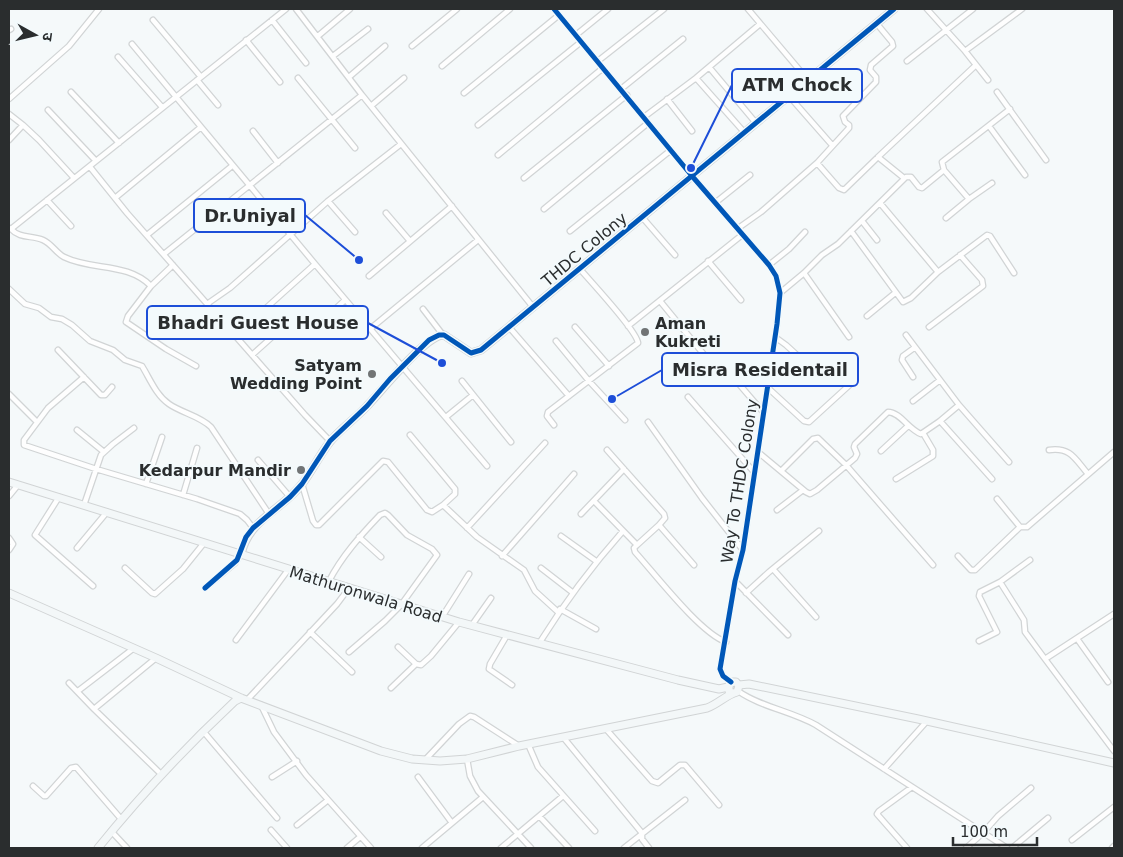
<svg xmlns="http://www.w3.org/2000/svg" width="1123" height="857" viewBox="0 0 1123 857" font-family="'DejaVu Sans','Noto Sans Devanagari',sans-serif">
<rect width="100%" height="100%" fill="#f5f9fa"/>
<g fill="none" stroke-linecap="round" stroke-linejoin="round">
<g stroke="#d1d4d5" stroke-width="7">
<path id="street" d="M296,9L362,95L533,307
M554,9L692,176L769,265L776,276L780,293L777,324L743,550L735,581L720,669L723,676L731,682
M748,9L808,80
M927,9L965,51L988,80
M153,20L201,77
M272,20L306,63
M9,30L11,29
M576,35L608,9
M318,36L350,9
M246,40L280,82
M132,44L315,264L487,466
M412,46L457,9
M965,51L1022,9
M333,56L368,29
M118,57L162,107
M598,61L664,9
M907,61L973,9
M442,66L510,9
M709,67L756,123
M349,77L385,46
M298,78L355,148
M696,78L744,132
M197,80L218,105
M621,89L683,39
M71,92L119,143
M997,92L1046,160
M464,93L559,15
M789,96L832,145
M9,99L69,46L99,9
M667,99L692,131
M371,106L404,78
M48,110L96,161
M9,114L23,125
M644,117L696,78L760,24
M478,125L581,42
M989,126L1025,175
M253,131L278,163
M9,140L23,125L39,140L74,178
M498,155L603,68
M878,157L976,65
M817,163L839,188L844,190L878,157L904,178
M90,167L127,213L305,415L330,441
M524,178L627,95
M992,183L969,199L944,170L942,162L1010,109
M115,198L201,127
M47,200L71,226
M328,201L355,232
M715,203L750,175
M880,203L938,272
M544,209L648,123
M386,213L410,241
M642,217L675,255
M946,218L969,199
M862,221L877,240
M9,228L11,229L286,9
M11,229C20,239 32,235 43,240C52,244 56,253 64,257C93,271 127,262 151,286L173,265
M737,229L761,212L817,163L849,128V125L845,122L843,116L876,82V77L870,70L871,65L893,46L892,42L877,24
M570,231L671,150
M851,231L903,302L911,298L938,272L987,235L990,236L1014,273
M147,235L232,166
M164,254L362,95
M708,261L741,300
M769,265L789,249L805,232
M804,273L849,337
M369,276L452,206
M151,286L128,316L126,322L166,349L196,366
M9,289L25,304L39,308L51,317L62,319L72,325L90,341L113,350L125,360L142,366C150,379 156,395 169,404C182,413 200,416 211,427L269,514
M780,293L804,273L822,255L838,244L906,177H911L919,187L922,188L944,170
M660,301L706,357
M207,304L230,288L328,201L401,144
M423,309L443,335
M867,316L895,293
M628,326L742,235
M509,327L569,396
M575,327L609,366
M929,327L983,286L982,280L960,255
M370,329L478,240
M308,334L345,300
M906,335L959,405L1009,462
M235,336L315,264
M775,337L786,345L810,367
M556,341L589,381L625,420
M58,350L101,395H105L112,387
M252,355L281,329
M726,369L763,412
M84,377L48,408L24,440V445L96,469L197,499L240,514L247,520L253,528
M913,377L902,360L903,356L914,348
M462,381L511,442
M767,387L804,421L809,422L855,380
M9,394L37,422
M688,397L754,472
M913,401L940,380
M446,417L473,395
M940,421L992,479
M648,422L702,498L743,550
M554,425L547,416L548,412L638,343C637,331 591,282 580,269
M77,430L104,452
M410,435L455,489V494L443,505
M607,450L664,514L665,518L659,525
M1049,450C1071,447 1075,459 1088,474
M881,451L908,426
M758,452L806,492L810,494L817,490L855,458L857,454L854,447L855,444L888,412C900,412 909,430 921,434L940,421L959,405
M258,460L290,497
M782,470L813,439L818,438L846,465L933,565
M896,479L933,456V450L923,433
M146,484L162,437
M302,484L313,521L316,525H319L383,461L388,462L427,510L432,512L443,505L477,537L524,570L535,591L558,612
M183,495L197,448
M9,496L18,485
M59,497L35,535L93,586
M997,499L1020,527H1027L1114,452
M594,501L637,545L634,548L635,552C655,574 700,633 726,642
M84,505L101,455L113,444L134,428
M777,510L803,490
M581,514L624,469
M467,528L545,443
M561,536L596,561
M359,537L381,557
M9,538L13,544L9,550
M637,545L659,525L694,565
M77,548L107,512
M502,556L574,474
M958,556L971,570H975L1020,527
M125,568L152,593L155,594L183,569L204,543
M541,568L572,592
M773,569L816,617
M329,581C342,556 360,536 380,515L385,513L388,515L407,535L432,549L437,555L401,605L385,621L349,652
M735,581L788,635
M1000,582L1024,620L1025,632L1045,659
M205,588L235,563L241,554
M746,593L769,572L819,531
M560,609L596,629
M1114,614L1045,659L1114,751
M442,617L469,574
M472,625L491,598
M310,632L352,672
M507,635L490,664L489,669L512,685
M236,640L288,570
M1078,640L1108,682
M979,641L997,632L979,596L980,592L1000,582L1030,560
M540,642C565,602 592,566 623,531
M398,647L416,664L421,665L431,656L459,622
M156,658L94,709L162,775
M69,683L94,709
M391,688L416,664
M78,691L134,648
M738,691C761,707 791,711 816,725L1007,848
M248,699L337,604L349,588
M261,705L274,732L306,775L371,848
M606,729L652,781L658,783L680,765H685L719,805
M203,731L277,818
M563,737L642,833V839L649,848
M528,744L538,767L595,831
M467,759L470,776L478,791L531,848
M425,760L459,724L470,716L474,717L519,746
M884,769L927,721
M272,777L297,761
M418,777L452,823
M33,786L44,796H46L71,768L76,767L122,820
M540,817L569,848
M297,825L328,800
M271,830L287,848
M111,831L127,848
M1072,840L1114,807
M347,848L360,837
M422,848L483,797
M501,848L563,796
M624,848L685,800
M907,848L877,814L879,811L912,787
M966,848L983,833L998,816L1031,788
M1012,848L1048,818
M1112,848L1114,846"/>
</g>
<g stroke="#d1d4d5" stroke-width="9">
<path id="secondary" d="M9,482L459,622L678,680L719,689L728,687
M241,554C249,519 281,511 302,484C312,471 319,456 329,443C340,429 355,419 367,406C382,391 425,335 444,335L471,353L481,350L894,9
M9,593L156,658L241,698L381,751L412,759L440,761L467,759L519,746L707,708C718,704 726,695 737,692L739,686L736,682H733L729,685V691L732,693
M739,685L749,684L918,719L1114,763
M98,848C140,796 186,747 235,701L241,698"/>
</g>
<use href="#street" stroke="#fefefe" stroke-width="4.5"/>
<use href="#secondary" stroke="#f3f7f8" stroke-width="7"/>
<g stroke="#f3fafc" stroke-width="8">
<path id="cycleway" d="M554,9L692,176L769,265L776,276L780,293L777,324L743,550L735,581L720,669L723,676L731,682
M205,588L237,560L246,537L253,528L290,497L302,484L330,441L367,406L390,379L429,340L439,335H444L471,353L481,350L894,9"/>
</g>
<use href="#cycleway" stroke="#0057b8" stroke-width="5"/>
</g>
<g fill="#717475" stroke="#f3fafc" stroke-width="2">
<circle cx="645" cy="332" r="5"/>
<circle cx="372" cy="374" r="5"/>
<circle cx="301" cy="470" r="5"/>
</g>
<g text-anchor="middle" stroke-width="4" stroke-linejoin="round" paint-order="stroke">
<g font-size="16" fill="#2a2d2e" stroke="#f3fafc">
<text transform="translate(584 249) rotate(-40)" y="6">THDC Colony</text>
<text transform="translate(739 481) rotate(-81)" y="6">Way To THDC Colony</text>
<text transform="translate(366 594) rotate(17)" y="6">Mathuronwala Road</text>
</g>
<g font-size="16" font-weight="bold" fill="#2a2d2e" stroke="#f3fafc" text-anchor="end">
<text x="655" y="329" text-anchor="start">Aman<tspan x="655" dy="18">Kukreti</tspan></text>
<text x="362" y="371">Satyam<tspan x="362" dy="18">Wedding Point</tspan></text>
<text x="291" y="476">Kedarpur Mandir</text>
</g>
</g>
<path fill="none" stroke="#1d4ed8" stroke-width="2" d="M691 168L732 85M359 260L305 215M442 363L368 323M612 399L662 370"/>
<g fill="#1d4ed8" stroke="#f3fafc" stroke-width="2">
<circle cx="691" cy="168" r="5"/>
<circle cx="359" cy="260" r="5"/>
<circle cx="442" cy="363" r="5"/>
<circle cx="612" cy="399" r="5"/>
</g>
<g fill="#f3fafc" stroke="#1d4ed8" stroke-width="2">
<rect x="732" y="69" width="130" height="33" rx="5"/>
<rect x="194" y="199" width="111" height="33" rx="5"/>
<rect x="147" y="306" width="221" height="33" rx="5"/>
<rect x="662" y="353" width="196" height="33" rx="5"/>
</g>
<g font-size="18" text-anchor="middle" font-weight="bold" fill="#2a2d2e">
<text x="797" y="91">ATM Chock</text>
<text x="250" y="222">Dr.Uniyal</text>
<text x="258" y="329">Bhadri Guest House</text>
<text x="760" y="376">Misra Residentail</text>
</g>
<rect width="1123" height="857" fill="none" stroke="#2a2d2e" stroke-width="20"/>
<g transform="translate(35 35) rotate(98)" stroke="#f3fafc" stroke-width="4" paint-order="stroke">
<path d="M0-4L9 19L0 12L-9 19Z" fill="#2a2d2e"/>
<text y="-8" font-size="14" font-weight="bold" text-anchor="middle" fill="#2a2d2e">उ</text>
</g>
<path d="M953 837v8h84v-8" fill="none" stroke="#2a2d2e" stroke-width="2.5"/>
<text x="960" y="837" font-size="15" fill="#2a2d2e" stroke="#f3fafc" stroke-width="4" paint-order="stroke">100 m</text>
</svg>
